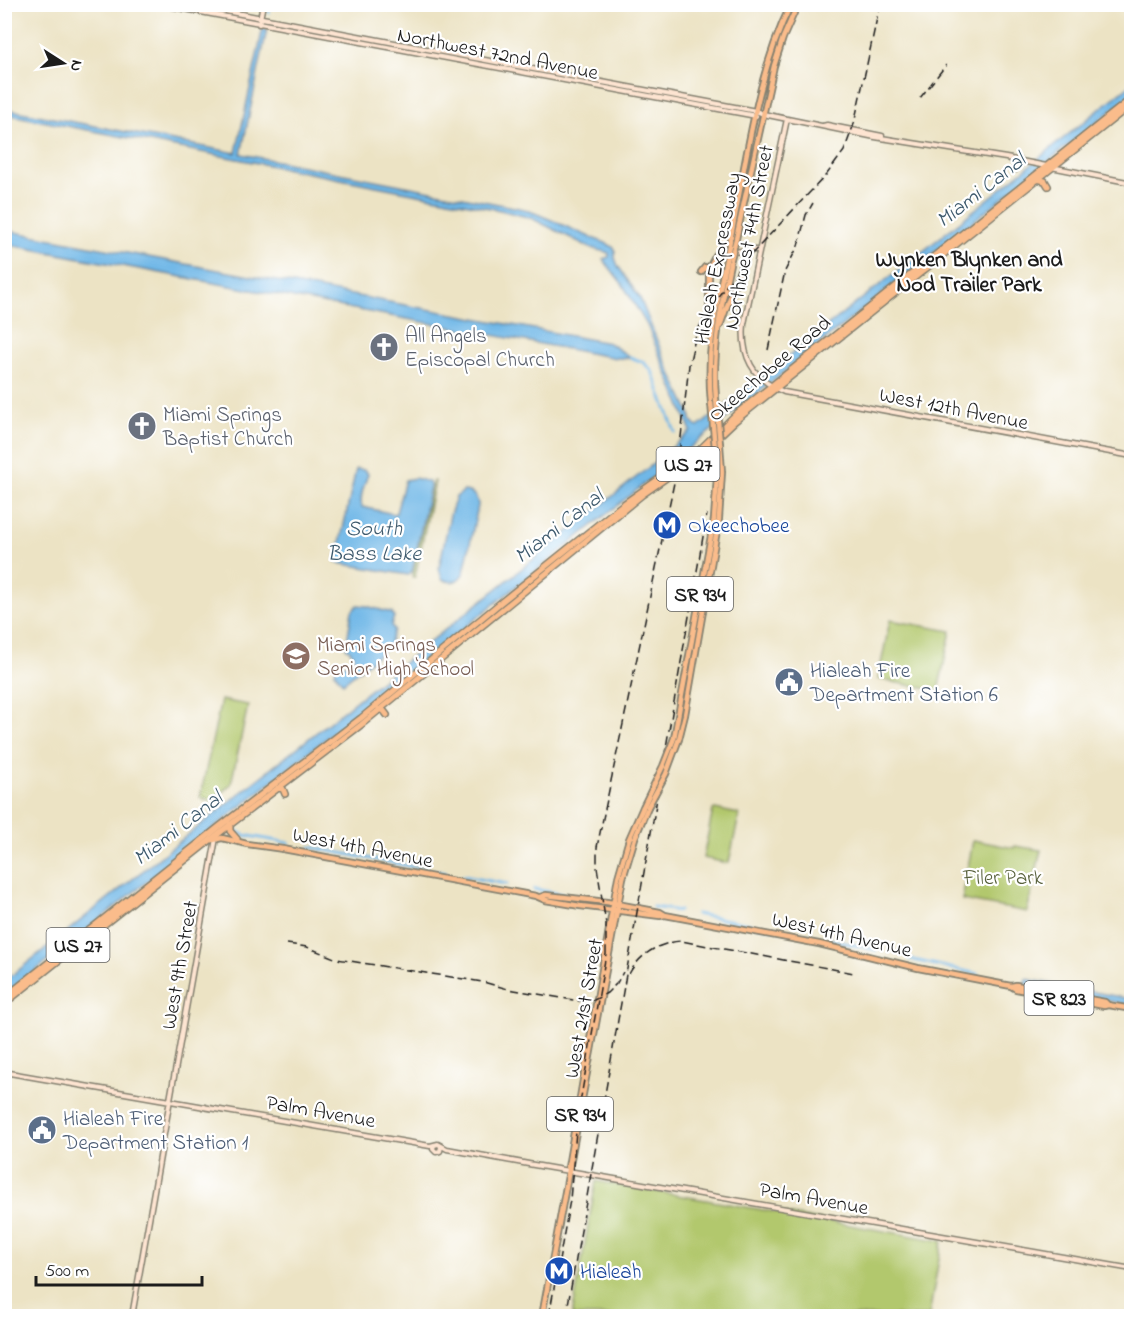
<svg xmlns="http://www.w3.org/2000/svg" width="1136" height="1321" viewBox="0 0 1136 1321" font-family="'Indie Flower',sans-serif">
<rect width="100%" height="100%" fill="#fff"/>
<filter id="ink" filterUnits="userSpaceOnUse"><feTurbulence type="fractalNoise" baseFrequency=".0167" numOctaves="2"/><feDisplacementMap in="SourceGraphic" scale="12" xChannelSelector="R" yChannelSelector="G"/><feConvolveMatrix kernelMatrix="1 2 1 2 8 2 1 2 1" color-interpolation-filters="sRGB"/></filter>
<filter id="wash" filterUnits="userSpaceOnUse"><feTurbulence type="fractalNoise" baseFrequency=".008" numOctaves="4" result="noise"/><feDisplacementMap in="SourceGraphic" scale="24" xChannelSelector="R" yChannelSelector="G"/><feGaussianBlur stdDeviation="1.35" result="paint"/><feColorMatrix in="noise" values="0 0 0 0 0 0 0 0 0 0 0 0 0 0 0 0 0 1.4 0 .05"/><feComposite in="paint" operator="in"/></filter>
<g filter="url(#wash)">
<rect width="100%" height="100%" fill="#ece3c4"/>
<path fill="#b2c86d" stroke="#677244" stroke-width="1.5" d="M433,481H435L415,577H412Z
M890,620L951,631L938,691L878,679Z
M221,700L248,705L231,784L213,801L200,798Z
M715,809L738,814L739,816L729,862L727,863L703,858L713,810Z
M973,840L1014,848L1015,846L1041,850L1027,912L962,900Z
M596,1181L942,1241L929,1316H572Z"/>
<path fill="#70b7e7" stroke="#466a82" stroke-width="1.5" d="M263,28L267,29L241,154L524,209C547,217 568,228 590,237C598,241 609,242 615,249V258L618,266L640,298L664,358L690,413C691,418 691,425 698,427L927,248L1131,84V95L5,995L4,968L11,976L653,464L691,431L647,325L623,285L603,259L609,257V253L591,248L531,218L500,210L5,114V109L236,153Z
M4,230L609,343L632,358H616L5,244Z
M356,469L364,470L368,474C365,484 359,496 362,507L394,514L396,513L405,480L415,478L429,482L430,486L412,572L408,575L338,563L336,561Z
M464,491C473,492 478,497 478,506L464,572C459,582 452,584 442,579L439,568L450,515L456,497Z
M358,605L366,606L392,613L394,617L391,625L394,630L388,647L343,683L334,672L339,664H351L355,661L354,655L346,647L352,611Z
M1026,979L1131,999V1005L1025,985Z"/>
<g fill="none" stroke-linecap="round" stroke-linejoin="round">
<path stroke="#70b7e7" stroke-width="3" d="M269,12L270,4
M630,357L643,362L652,371L675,432
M234,830L244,835L289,843
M310,847L445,873
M463,876L507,884
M534,889L566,895
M653,907L679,911
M696,914L833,940L876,950
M909,959L978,974"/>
</g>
</g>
<g filter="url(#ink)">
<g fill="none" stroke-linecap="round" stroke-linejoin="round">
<g stroke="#848070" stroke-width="7">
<path id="secondary" d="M158,4L756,116
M188,4L756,111L763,114L875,137L1006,158L1132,183
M259,24L263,4
M787,119L744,324C741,356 752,379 784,392L1132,456
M823,126L827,125L882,136
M1011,159L1015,164V170
M716,255L747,250H759
M4,1072L205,1107
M203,1107L430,1146L438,1144L447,1149L534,1165L1132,1269
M434,1145L433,1149L436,1152L440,1151L441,1147
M132,1316L216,838"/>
</g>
<g stroke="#848070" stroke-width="8">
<path id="primary" d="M736,239L774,66L783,38L798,4
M730,240C747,161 755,78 791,4
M701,272L705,267L709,270
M720,326L747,250
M709,331V268L716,255
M716,398C712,350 721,306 731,259
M711,403C706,354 715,308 726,260
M674,738L714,519L717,476L715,449
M679,739L685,715L719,519L722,472L720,444
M213,840L222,838L247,844L283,849L536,896L545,900L580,906L660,916L665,915
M540,897L546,895L607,902L660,912L665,915L819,944L918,968L1011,986L1016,989L1104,1006L1108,1005L1132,1009
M1011,986L1016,985L1094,1000L1105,1002L1108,1005
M568,1167L618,877L629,839L643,807
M542,1316L623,878L635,838L648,807"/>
</g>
<g stroke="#848070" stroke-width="8">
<path id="trunk" d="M1037,179L1045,181L1048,186
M379,709L384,711L387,715
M278,788L283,789L285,794
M230,824V831L237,839
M4,998L220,826L361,718L500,603L622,505L697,452L736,414L1132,98
M4,1004L222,831L361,725L642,495L699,455L735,421L1132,104"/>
</g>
<use href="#secondary" stroke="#fde4d1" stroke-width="4"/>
<use href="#primary" stroke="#fabc8b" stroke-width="4.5"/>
<use href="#trunk" stroke="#fabc8b" stroke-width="5"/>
<path stroke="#1c1c1c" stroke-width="1.5" stroke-dasharray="9 4.5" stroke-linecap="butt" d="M920,98L946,65
M768,350L785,271L798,246L806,215L813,203
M287,944L307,947L337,959L483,982L508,989L579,1001L594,1000L607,993L617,983L623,972
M629,974C640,954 658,943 681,941L854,973
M549,1316L570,1200L577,1120L606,954V924L597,867V847L678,464L689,365L696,334L709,308L748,258L827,174L844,151L854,124L880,4
M566,1316L707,514"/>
<g stroke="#848070" stroke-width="8" stroke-linecap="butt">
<path id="primary-bridge" d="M731,259L736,239
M726,260L730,240
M716,398L720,444
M711,403L715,449
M643,807L663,766L674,738
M648,807L666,774L679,739"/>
</g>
<use href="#primary-bridge" stroke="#fabc8b" stroke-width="4.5"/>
</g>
</g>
<defs>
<g id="church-disc" transform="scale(1.5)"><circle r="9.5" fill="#6b7280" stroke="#fff"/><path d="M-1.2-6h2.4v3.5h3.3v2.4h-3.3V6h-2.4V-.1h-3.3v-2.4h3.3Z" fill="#fff"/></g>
<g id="metro-disc" transform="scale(1.5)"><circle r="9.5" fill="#1a4fb4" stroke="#fff"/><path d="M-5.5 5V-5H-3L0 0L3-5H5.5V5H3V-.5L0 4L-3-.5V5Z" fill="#fff"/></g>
<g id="school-disc" transform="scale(1.5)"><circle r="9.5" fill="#8d6e63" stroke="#fff"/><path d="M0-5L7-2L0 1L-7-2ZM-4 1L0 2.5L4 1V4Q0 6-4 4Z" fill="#fff"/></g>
<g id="civic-disc" transform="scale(1.5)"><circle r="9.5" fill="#5c6f8a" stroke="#fff"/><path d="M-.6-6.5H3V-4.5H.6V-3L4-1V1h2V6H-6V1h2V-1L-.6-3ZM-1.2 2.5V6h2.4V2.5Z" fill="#fff"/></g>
</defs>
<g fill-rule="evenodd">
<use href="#church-disc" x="384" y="347"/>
<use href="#church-disc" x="142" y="426"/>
<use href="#metro-disc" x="667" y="525"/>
<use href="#school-disc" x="296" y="656"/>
<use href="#civic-disc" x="789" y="682"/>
<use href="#civic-disc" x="42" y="1130"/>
<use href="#metro-disc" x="559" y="1271"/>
</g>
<g text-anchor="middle" stroke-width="4.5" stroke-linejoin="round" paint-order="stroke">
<g fill="#fff" stroke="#606060" stroke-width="1.5">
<rect x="656.5" y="447" width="63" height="34" rx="4.5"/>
<rect x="667" y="577" width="66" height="34" rx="4.5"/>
<rect x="46.5" y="928" width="63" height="34" rx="4.5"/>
<rect x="1024.5" y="981" width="69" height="34" rx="4.5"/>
<rect x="547" y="1097" width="66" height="34" rx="4.5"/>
</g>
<g font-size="20" font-weight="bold" fill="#1c1c1c">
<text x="688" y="471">US 27</text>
<text x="700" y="601">SR 934</text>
<text x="78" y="952">US 27</text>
<text x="1059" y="1005">SR 823</text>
<text x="580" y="1121">SR 934</text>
</g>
<g font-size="21" fill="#1c1c1c" stroke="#fff">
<text transform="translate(498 53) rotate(11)" y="7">Northwest 72nd Avenue</text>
<text transform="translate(748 237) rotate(-79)" y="7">Northwest 74th Street</text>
<text transform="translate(717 258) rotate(-79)" y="7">Hialeah Expressway</text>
<text transform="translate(769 368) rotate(-40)" y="7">Okeechobee Road</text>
<text transform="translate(954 408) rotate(11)" y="7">West 12th Avenue</text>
<text transform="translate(363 847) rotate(11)" y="7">West 4th Avenue</text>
<text transform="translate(842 934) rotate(13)" y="7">West 4th Avenue</text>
<text transform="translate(179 965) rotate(-80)" y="7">West 9th Street</text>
<text transform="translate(583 1008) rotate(-80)" y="7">West 21st Street</text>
<text transform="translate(321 1111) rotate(10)" y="7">Palm Avenue</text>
<text transform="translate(814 1198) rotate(10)" y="7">Palm Avenue</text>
</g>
<g font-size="21" fill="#5b616d" stroke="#fff" text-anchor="start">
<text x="405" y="342">All Angels<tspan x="405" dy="24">Episcopal Church</tspan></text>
<text x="163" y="421">Miami Springs<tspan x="163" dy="24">Baptist Church</tspan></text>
</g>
<g font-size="21" fill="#164399" stroke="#fff" text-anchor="start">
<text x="688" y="532">Okeechobee</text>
<text x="580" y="1278">Hialeah</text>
</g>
<g font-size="21" fill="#785e54" stroke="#fff" text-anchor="start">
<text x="317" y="651">Miami Springs<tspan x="317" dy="24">Senior High School</tspan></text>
</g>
<g font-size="21" fill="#4e5e75" stroke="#fff" text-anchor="start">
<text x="810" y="677">Hialeah Fire<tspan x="810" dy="24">Department Station 6</tspan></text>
<text x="63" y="1125">Hialeah Fire<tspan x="63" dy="24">Department Station 1</tspan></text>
</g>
<g font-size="21" fill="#58613c" stroke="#fff">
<text x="1003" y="884">Filer Park</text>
</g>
<g font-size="22" font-style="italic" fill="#3e5a6d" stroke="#fff">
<text transform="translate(980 189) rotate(-38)" y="8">Miami Canal</text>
<text transform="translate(558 525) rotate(-38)" y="8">Miami Canal</text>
<text x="374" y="535">South<tspan x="374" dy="25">Bass Lake</tspan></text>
<text transform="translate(177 827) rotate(-38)" y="8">Miami Canal</text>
</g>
<g font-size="22" font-weight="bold" fill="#1c1c1c" stroke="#fff">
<text x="969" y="266">Wynken Blynken and<tspan x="969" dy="25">Nod Trailer Park</tspan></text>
</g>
</g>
<rect width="1136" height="1321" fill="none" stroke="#fff" stroke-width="24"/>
<g transform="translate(63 63) rotate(102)" stroke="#ffffff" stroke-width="4.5" paint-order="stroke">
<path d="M0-4.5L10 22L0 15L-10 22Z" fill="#1c1c1c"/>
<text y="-9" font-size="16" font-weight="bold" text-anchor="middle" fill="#1c1c1c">N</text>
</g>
<path d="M36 1276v9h166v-9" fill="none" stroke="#1c1c1c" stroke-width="3"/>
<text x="45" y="1276" font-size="18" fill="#1c1c1c" stroke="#ffffff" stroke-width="4.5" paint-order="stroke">500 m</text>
</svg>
